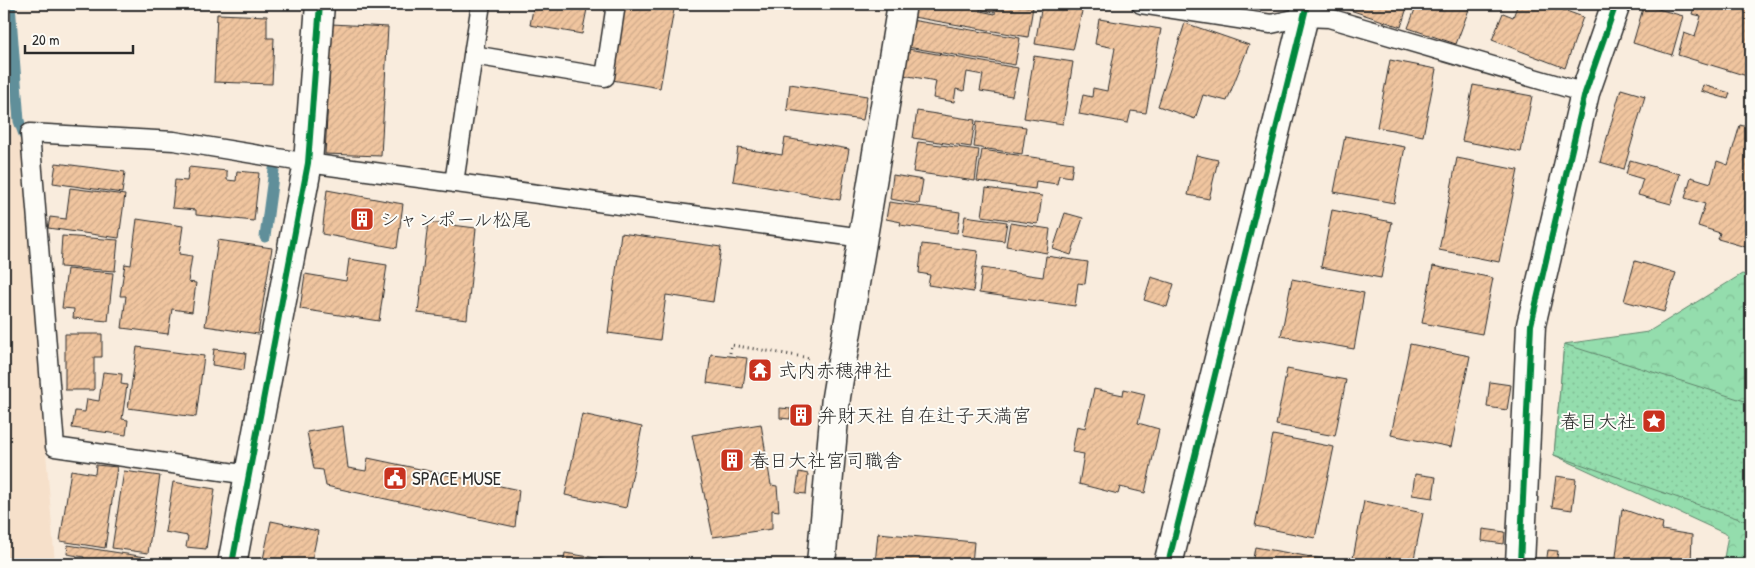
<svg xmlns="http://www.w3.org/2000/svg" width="1755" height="568" viewBox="0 0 1755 568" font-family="'Patrick Hand','Klee One',sans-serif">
<defs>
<pattern id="forest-crowns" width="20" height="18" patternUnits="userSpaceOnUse" patternTransform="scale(1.25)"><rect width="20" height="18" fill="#94ddad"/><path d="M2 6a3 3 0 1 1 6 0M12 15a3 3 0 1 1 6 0" fill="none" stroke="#80be95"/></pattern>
<pattern id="park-dots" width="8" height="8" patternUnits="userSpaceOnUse" patternTransform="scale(1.25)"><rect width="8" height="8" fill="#94ddad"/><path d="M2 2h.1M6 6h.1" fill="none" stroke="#80be95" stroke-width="1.8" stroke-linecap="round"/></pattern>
<pattern id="building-hatch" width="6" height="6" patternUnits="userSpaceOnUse" patternTransform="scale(1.25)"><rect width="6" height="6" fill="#f0c59f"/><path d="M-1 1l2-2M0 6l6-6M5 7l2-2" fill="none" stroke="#cea989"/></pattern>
</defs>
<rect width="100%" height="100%" fill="#f9ecdd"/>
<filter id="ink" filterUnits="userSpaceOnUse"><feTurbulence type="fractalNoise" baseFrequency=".02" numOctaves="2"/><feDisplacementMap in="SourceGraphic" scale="10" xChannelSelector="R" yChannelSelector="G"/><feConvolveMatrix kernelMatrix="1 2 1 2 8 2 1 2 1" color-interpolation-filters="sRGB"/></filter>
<g filter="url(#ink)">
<path fill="#f6e0ca" d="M4,4H10L55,564H4Z"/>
<path fill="url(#forest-crowns)" stroke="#60846c" d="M1742,274L1751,276V564H1723L1728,535L1554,455L1564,344L1648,332Z"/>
<path fill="url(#park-dots)" stroke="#60846c" d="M1564,344L1751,403V523L1554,455Z"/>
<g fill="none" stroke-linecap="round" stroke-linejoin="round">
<path stroke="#618f9a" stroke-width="11" d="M10,4L19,121L25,137H30
M265,160L275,162L265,237"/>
</g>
<path fill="url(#building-hatch)" stroke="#2b2b2b" d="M534,4H588L582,34L530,25Z
M625,4H675L660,88L612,80Z
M915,4H981L980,11L995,14L996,4L1033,7L1028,37L913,17Z
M983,4H995L994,12L982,10Z
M1042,4H1076L1083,7L1073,50L1035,44Z
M1349,4H1408L1401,27L1347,9Z
M1417,4H1471L1456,44L1408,28Z
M1518,4H1547L1583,17L1565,68L1492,40L1503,13L1513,17Z
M1695,4H1751V44L1749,53H1751V61L1747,76L1678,55L1684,33L1695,37L1701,16L1692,14Z
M1644,5L1683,16L1672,55L1633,43Z
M217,14L267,16V38H274L272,84L214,82Z
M1099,19L1161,29L1146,113L1131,111L1128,123L1079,114L1083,95L1092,97L1093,88L1107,91L1115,48L1095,44Z
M911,20L1020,38L1015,65L907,47Z
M1185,23L1249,45L1227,101L1203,95L1195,119L1158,106Z
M332,24L388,27L381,156L325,154Z
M908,49L1018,68L1012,96L980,91L983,75L967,72L964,91L956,89L954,102L933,98L936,81L903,75Z
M1034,56L1073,62L1063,124L1024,118Z
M1390,60L1436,69L1423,136L1377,127Z
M790,84L867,96L863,120L787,110Z
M1473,85L1532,96L1521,152L1462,141Z
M1703,85L1730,93L1728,99L1701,91Z
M1621,89L1645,96L1624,169L1600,162Z
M917,111L975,120L971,147L913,138Z
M977,121L1026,127L1022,154L974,147Z
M1740,125L1751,128V240L1749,248L1718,239L1720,233L1698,226L1705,204L1685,198L1691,177L1711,183L1717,161L1728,165Z
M1345,136L1405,147L1394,203L1334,192Z
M785,138L849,149L840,200L733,181L738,148L782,155Z
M918,142L979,150L975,181L913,172Z
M982,150L1073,163L1071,177L1059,175L1057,184L1036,181L1035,189L977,181Z
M1196,155L1218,160L1209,199L1188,195Z
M1457,158L1518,170L1499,262L1439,250Z
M1630,160L1680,174L1671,204L1638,195L1643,179L1626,174Z
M56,163L125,172L122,193L53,183Z
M189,167L227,171V180L236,181L237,171L259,173L254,221L196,215V210L172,208L175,180L187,181Z
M893,175L923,180L919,204L890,199Z
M70,188L125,195L119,238L48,228L50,217L66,219Z
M986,188L1042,196L1038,224L982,216Z
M327,190L403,204L397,248L322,234Z
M889,202L960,212L957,233L900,225L901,222L886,219Z
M1332,210L1392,222L1381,278L1321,267Z
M1065,213L1083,218L1071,255L1053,249Z
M965,216L1007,222L1004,241L962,235Z
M137,219L183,226L179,254L192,256L188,282L196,283L192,312L172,309L168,334L122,328L126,296H120L125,264L131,265Z
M428,222L476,228L467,319L418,313Z
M1010,223L1050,229L1047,253L1006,246Z
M621,233L721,247L713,302L666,295L660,340L608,333Z
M62,236L118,240L115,271L60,267Z
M218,240L272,248L258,334L205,326Z
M922,244L978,251L973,292L928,285L930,275L919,273Z
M1046,256L1088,262L1085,284L1078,283L1075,306L979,293L982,268L1043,277Z
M349,259L387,265L379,321L300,309L305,274L346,281Z
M1635,261L1676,273L1664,312L1624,301Z
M1433,266L1493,278L1482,334L1422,323Z
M67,269L113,273L108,321L73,318L74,309L62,308Z
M1151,277L1174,284L1167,307L1144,300Z
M1292,279L1364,293L1354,349L1281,336Z
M65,334H102V357H94V390H65Z
M1410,344L1470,356L1451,447L1391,435Z
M137,347L204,356L196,417L128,408Z
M214,349L246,353L244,370L212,365Z
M711,354L747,358L743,388L707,383Z
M1287,369L1346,380L1335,436L1276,425Z
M103,372L122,374L121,384L127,385L122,419L128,420L126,435L72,428L75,411L85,412L87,399L99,401Z
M1490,382L1511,385L1507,410L1487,407Z
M1094,389L1123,395L1124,389L1145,394L1138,423L1159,429L1145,493L1120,487L1118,494L1079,484L1084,454L1072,452L1077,426L1085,428Z
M780,408L791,409L790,419L780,418Z
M796,410L807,411L805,421L795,419Z
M582,414L642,427L626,508L565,495Z
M761,424L771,485L777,486L779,511L772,510V529L713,537L692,435Z
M343,426L348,468L366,471L368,458L519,490L515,527L326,486L323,470L314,469L307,432Z
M1273,435L1334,447L1315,538L1255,526Z
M96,465L117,467L105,548L60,541L71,470L95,474Z
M124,471L160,476L148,553L112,548Z
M799,472L808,474L806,494L796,493Z
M1415,474L1436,477L1433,498L1412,495Z
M1556,476L1576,479L1572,510L1552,507Z
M173,482L215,489L206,549L186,547L188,536L165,532Z
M1364,501L1423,513L1413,564H1387L1353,558Z
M1622,509L1663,523L1662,530L1692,535L1691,564H1589L1590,561L1615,564Z
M271,521L318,531L311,564H262Z
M1483,529L1505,532L1504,544L1482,541Z
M878,533L974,542L972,564H875Z
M68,545L146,557L145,564H83L84,557L67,554Z
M1255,547L1328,560L1327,564H1252Z
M1548,550L1558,551L1556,564H1546Z
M565,553L633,564H563Z"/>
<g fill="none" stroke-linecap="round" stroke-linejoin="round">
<g stroke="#2b2b2b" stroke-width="21">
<path id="service" d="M1141,4L1271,24L1303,17L1329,18L1585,93
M473,55L481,4
M454,183L473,55L605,77L616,4
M249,475L55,447L30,133L174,141L308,163L863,238"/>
</g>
<g stroke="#2b2b2b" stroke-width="31">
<path id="minor" d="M232,564L308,163L320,4
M821,564L836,397L902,4
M1520,564L1531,325L1585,93L1616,4"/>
</g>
<g stroke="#2b2b2b" stroke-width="31">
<path id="tertiary" d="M1168,564L1307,4"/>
</g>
<path stroke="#2b2b2b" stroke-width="3" stroke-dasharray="1 4" stroke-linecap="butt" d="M730,353L731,345L810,358"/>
<use href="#service" stroke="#fdfcf7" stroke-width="18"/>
<use href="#minor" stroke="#fdfcf7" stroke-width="28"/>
<use href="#tertiary" stroke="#fdfcf7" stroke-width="28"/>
<g stroke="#fdfcf7" stroke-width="9">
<path id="cycleway" d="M232,564L308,163L320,4
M1168,564L1307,4
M1520,564L1531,325L1585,93L1616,4"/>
</g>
<use href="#cycleway" stroke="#00873e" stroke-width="6"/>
</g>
</g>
<defs>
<g id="building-square" transform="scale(1.25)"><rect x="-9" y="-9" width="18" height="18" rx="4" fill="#c8321e" stroke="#fdfcf7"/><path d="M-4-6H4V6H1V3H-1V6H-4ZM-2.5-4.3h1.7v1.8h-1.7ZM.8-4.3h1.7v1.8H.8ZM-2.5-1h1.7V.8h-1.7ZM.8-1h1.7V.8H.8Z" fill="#fff"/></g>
<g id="temple-square" transform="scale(1.25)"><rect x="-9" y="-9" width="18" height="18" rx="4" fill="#c8321e" stroke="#fdfcf7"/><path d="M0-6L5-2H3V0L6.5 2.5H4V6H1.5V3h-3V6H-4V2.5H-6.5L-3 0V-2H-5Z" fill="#fff"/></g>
<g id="sight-square" transform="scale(1.25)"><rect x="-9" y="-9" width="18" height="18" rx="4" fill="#c8321e" stroke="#fdfcf7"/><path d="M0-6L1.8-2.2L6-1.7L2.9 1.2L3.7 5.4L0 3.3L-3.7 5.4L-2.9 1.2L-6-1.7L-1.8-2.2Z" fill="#fff"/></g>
<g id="civic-square" transform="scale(1.25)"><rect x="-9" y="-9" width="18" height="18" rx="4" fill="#c8321e" stroke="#fdfcf7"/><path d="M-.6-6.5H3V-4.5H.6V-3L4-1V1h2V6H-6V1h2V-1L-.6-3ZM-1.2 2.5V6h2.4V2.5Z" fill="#fff"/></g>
</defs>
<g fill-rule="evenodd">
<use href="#building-square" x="362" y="219"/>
<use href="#temple-square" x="760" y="370"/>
<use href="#building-square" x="801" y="415"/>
<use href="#sight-square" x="1654" y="421"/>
<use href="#building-square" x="732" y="460"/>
<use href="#civic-square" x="395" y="478"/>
</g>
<g text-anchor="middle" stroke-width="4" stroke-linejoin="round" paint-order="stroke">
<g font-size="19" fill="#2b2b2b" stroke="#fdfcf7" text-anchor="start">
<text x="380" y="226">シャンポール松尾</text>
<text x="778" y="377">式内赤穂神社</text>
<text x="818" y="422">弁財天社 自在辻子天満宮</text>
<text x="1636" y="428" text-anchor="end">春日大社</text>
<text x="750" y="467">春日大社宮司職舎</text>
<text x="412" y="485">SPACE MUSE</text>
</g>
</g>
<rect width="1755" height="568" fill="none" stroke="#fdfcf7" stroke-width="20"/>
<rect x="10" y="10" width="1735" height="548" fill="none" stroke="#2b2b2b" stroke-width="2" filter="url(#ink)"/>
<path d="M25 45v8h108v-8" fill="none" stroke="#2b2b2b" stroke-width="2.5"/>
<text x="32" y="45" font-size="15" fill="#2b2b2b" stroke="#fdfcf7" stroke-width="4" paint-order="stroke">20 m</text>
</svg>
